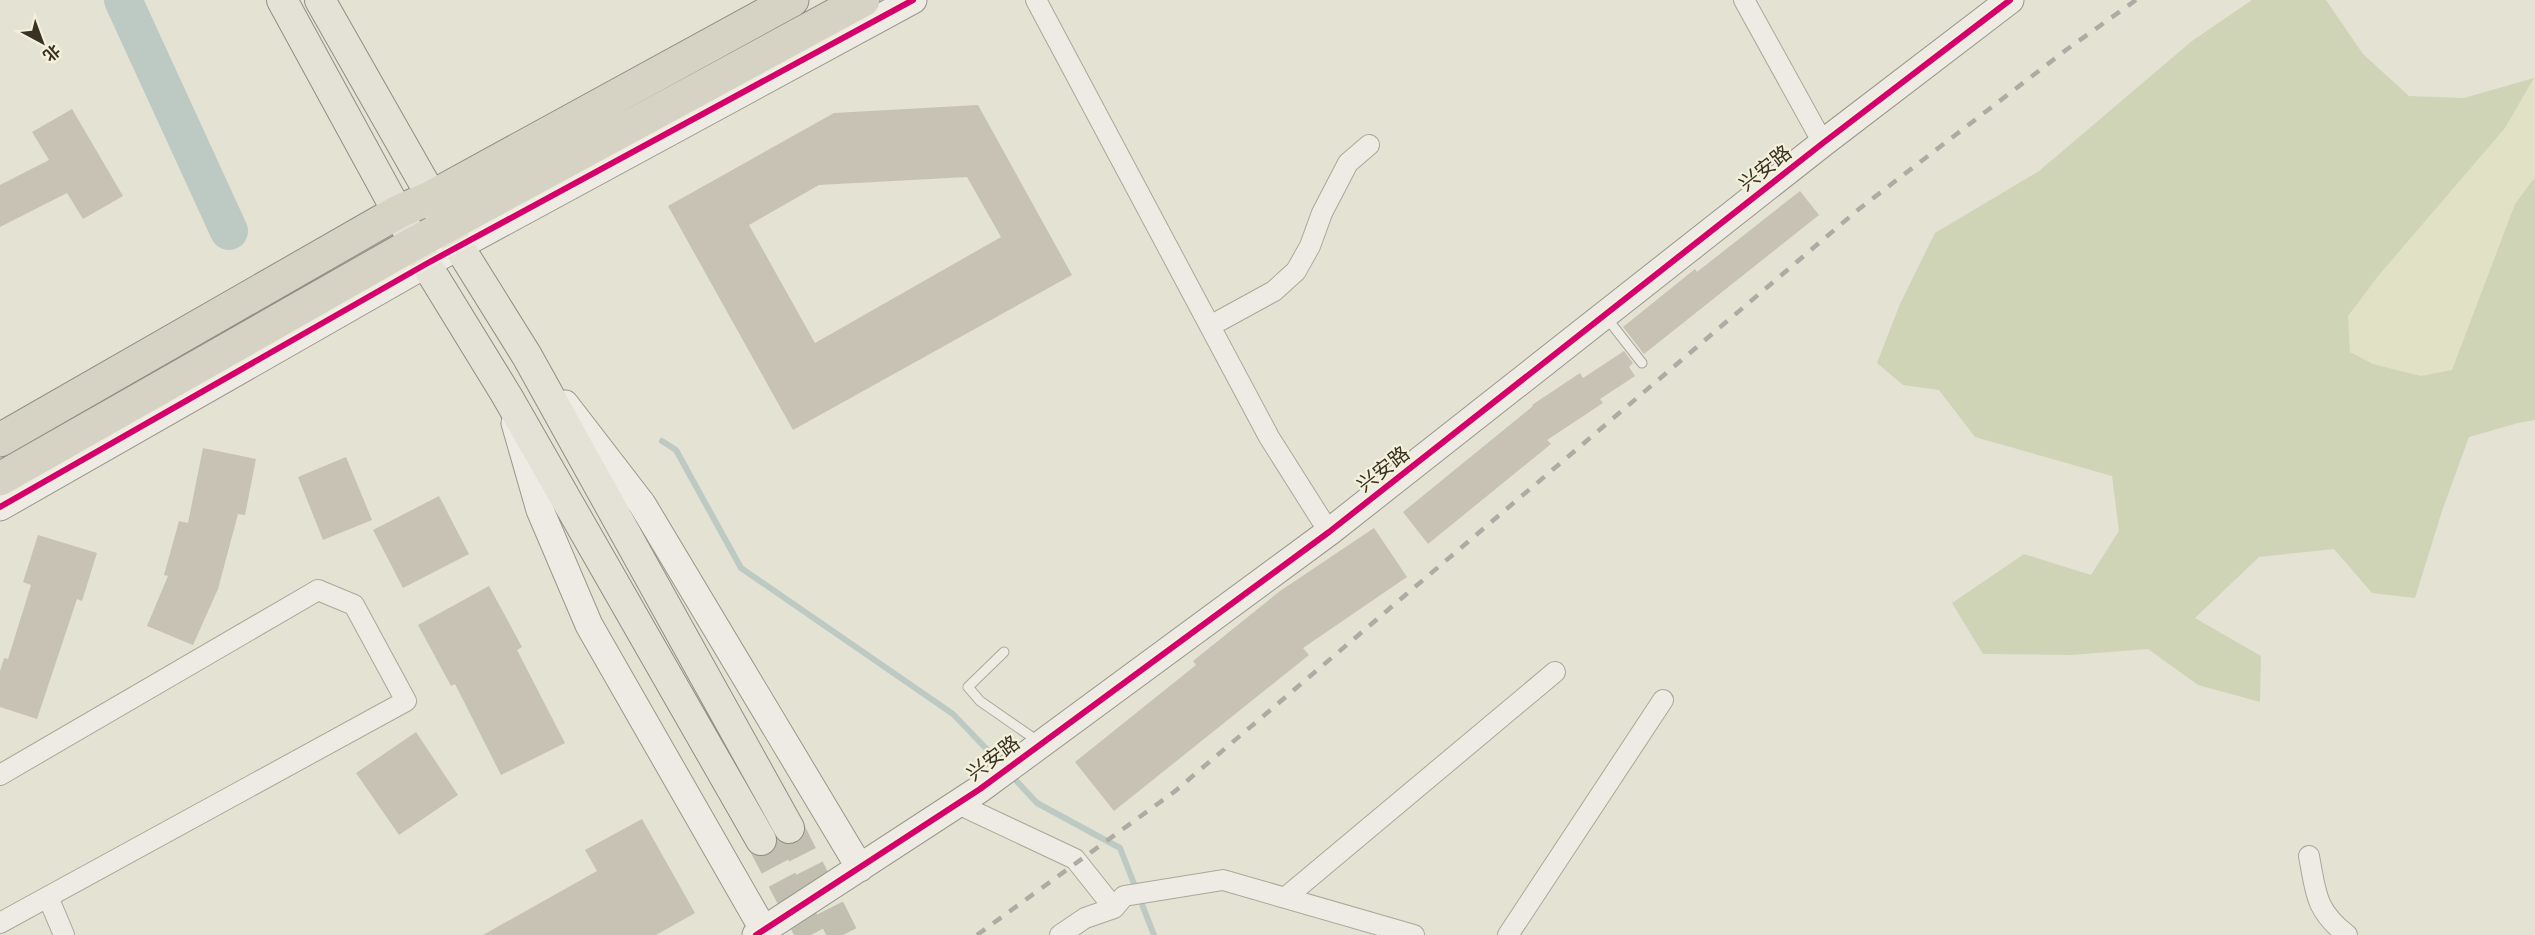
<svg xmlns="http://www.w3.org/2000/svg" width="2535" height="935" viewBox="0 0 2535 935" font-family="Georgia,'Noto Sans SC',serif">
<rect width="100%" height="100%" fill="#e4e2d3"/>
<path fill="#e1e1c5" d="M2535,77V177L2515,204L2452,370L2421,376L2373,364L2350,352L2348,316L2379,275L2505,128Z"/>
<path fill="#cfd4b7" d="M2252,0H2326L2363,54L2409,96L2464,98L2534,78L2505,128L2379,275L2348,316L2350,352L2373,364L2421,376L2452,370L2515,204L2535,177V420L2518,423L2469,437L2442,511L2415,598L2372,593L2334,549L2259,557L2195,618L2261,656L2260,702L2198,685L2148,649L2071,655L1983,654L1952,603L2024,554L2091,575L2119,531L2112,476L1975,437L1939,390L1903,385L1877,363L1900,304L1935,233L2039,171L2192,41Z"/>
<g fill="none" stroke-linecap="round" stroke-linejoin="round">
<path stroke="#bdcac4" stroke-width="6" d="M662,441L676,450L741,568L953,714L1001,764
M1010,774L1037,803L1120,848L1154,935"/>
<path stroke="#bdcac4" stroke-width="38" d="M123,0L229,231"/>
</g>
<path fill="#c8c2b4" fill-rule="evenodd" d="M978,105L1072,275L793,430L668,206L834,113ZM967,177L1001,237L815,343L749,225L819,185Z
M72,109L123,196L83,219L67,193L0,227V185L49,160L32,132Z
M1800,191L1819,215L1644,354L1623,327L1695,269L1697,272Z
M1624,351L1633,363L1629,367L1635,376L1600,399L1603,403L1547,440L1551,444L1428,544L1403,512L1533,406L1532,405L1580,373L1583,378Z
M203,448L256,459L245,515L238,514L218,589L193,645L147,626L168,576L164,575L179,521L188,523Z
M346,457L372,520L323,540L298,477Z
M439,496L469,554L403,588L373,530Z
M1374,528L1407,577L1303,648L1309,655L1114,811L1075,762L1196,665L1193,661L1280,591Z
M38,535L97,553L82,601L77,599L37,719L0,707V671L4,658L8,659L31,585L23,582Z
M489,586L522,647L517,650L565,743L501,775L455,684L451,686L418,625Z
M416,732L458,795L399,835L356,773Z
M642,819L695,913L656,935H483L597,871L585,850Z"/>
<g fill="none" stroke-linecap="round" stroke-linejoin="round">
<path stroke="#c2bfb0" stroke-width="30" stroke-dasharray="30 15" stroke-linecap="butt" d="M789,828L843,935
M761,840L811,935"/>
<g stroke="#aaa79b" stroke-width="11">
<path id="lane" d="M1606,317L1642,363
M1004,652L968,687L980,701L1039,742"/>
</g>
<g stroke="#aaa79b" stroke-width="22">
<path id="street" d="M1036,0L1269,437L1329,532
M1744,0L1823,143
M1210,326L1274,291L1296,271L1310,246L1322,213L1348,163L1369,145
M0,775L318,590L354,605L406,701L0,923
M958,804L1075,859L1114,908
M2309,856C2316,893 2315,910 2347,935
M48,897L64,935
M1285,898L1555,672
M1060,935L1085,918L1114,908L1124,896L1223,880L1414,935
M1508,935L1663,700"/>
</g>
<g stroke="#9a978b" stroke-width="29">
<path id="secondary" d="M565,404L642,504L860,868
M515,423L540,510L589,625L763,929
M0,507L426,264L913,0
M756,935L980,789L1329,532L1823,143L2010,0"/>
</g>
<g stroke="#908d82" stroke-width="32">
<path id="primary" d="M282,0L426,264L507,396L761,840
M320,0L432,197L446,226L527,356L789,828"/>
</g>
<g stroke="#908d82" stroke-width="35">
<path id="highway" d="M0,440L398,212L432,197L792,0
M0,479L415,243L863,0"/>
</g>
<use href="#lane" stroke="#edebe3" stroke-width="9"/>
<use href="#street" stroke="#edebe3" stroke-width="20"/>
<use href="#secondary" stroke="#edebe3" stroke-width="27"/>
<use href="#primary" stroke="#e4e2d6" stroke-width="30"/>
<use href="#highway" stroke="#d7d3c4" stroke-width="33"/>
<path stroke="#adaba3" stroke-width="4.5" stroke-dasharray="10 10" stroke-linecap="butt" d="M977,935L1174,792L1859,209L2066,50L2136,0"/>
<g stroke="#f3f0db" stroke-width="10">
<path id="cycleway" d="M0,507L426,264L913,0
M756,935L980,789L1329,532L1823,143L2010,0"/>
</g>
<use href="#cycleway" stroke="#d6006c" stroke-width="6"/>
</g>
<g text-anchor="middle" stroke-width="4.5" stroke-linejoin="round" paint-order="stroke">
<g font-size="20" fill="#393123" stroke="#f3f0db">
<text transform="translate(1765 168) rotate(-38)" y="7">兴安路</text>
<text transform="translate(1383 469) rotate(-38)" y="7">兴安路</text>
<text transform="translate(993 758) rotate(-37)" y="7">兴安路</text>
</g>
</g>
<g transform="translate(42 42) rotate(139)" stroke="#f3f0db" stroke-width="4.5" paint-order="stroke">
<path d="M0-4.5L10 22L0 15L-10 22Z" fill="#393123"/>
<text y="-9" font-size="16" font-weight="bold" text-anchor="middle" fill="#393123">北</text>
</g>
</svg>
